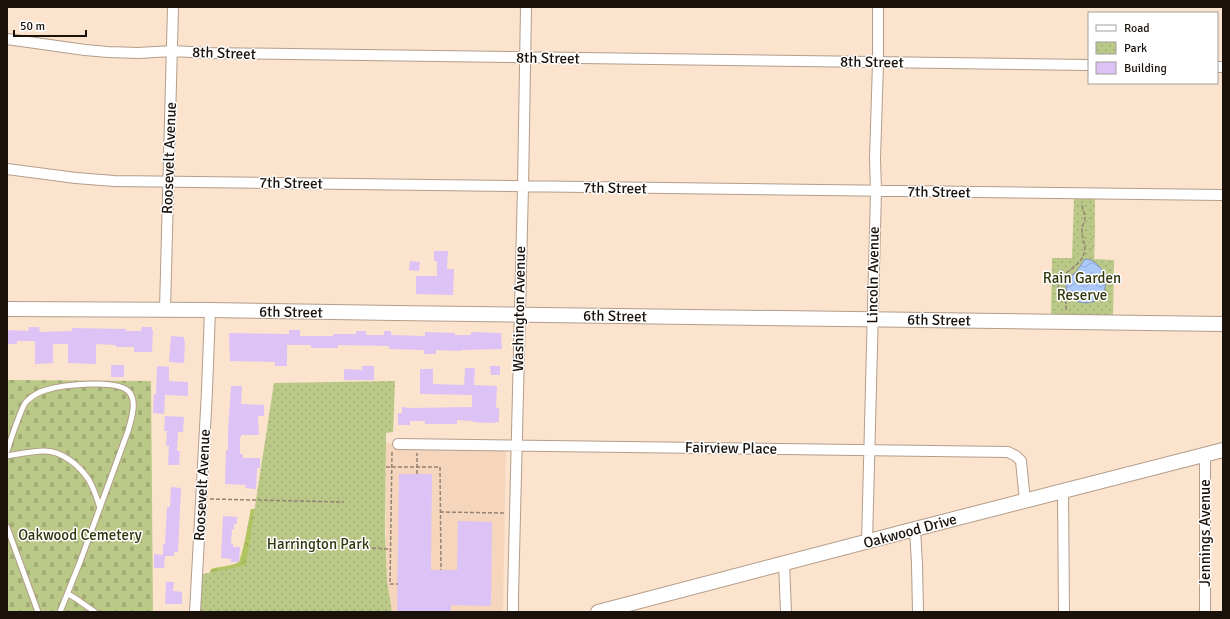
<svg xmlns="http://www.w3.org/2000/svg" width="1230" height="619" viewBox="0 0 1230 619" font-family="Signika,sans-serif">
<defs>
<pattern id="forest-crowns" width="20" height="18" patternUnits="userSpaceOnUse"><rect width="20" height="18" fill="#b1c461"/><path d="M2 6a3 3 0 1 1 6 0M12 15a3 3 0 1 1 6 0" fill="none" stroke="#98a753"/></pattern>
<pattern id="cemetery-stones" width="16" height="16" patternUnits="userSpaceOnUse"><rect width="16" height="16" fill="#bbc988"/><path d="M2 7V4a2 2 0 0 1 4 0v3zM10 15v-3a2 2 0 0 1 4 0v3z" fill="#a0ac74"/></pattern>
<pattern id="park-dots" width="8" height="8" patternUnits="userSpaceOnUse"><rect width="8" height="8" fill="#bbc988"/><path d="M2 2h.1M6 6h.1" fill="none" stroke="#a0ac74" stroke-width="1.8" stroke-linecap="round"/></pattern>
<pattern id="garden-furrows" width="10" height="10" patternUnits="userSpaceOnUse"><rect width="10" height="10" fill="#bbc988"/><path d="M-1 1l2-2M0 10L10 0M9 11l2-2" fill="none" stroke="#a0ac74"/></pattern>
<pattern id="water-waves" width="16" height="10" patternUnits="userSpaceOnUse"><rect width="16" height="10" fill="#abc8f9"/><path d="M0 5q4-4 8 0t8 0" fill="none" stroke="#93abd4"/></pattern>
</defs>
<rect width="100%" height="100%" fill="#fbe3ce"/>
<path fill="#f5d6bd" d="M386,443L398,444L506,446L503,612H392L387,581L386,543Z"/>
<path fill="url(#forest-crowns)" d="M251,509H257L247,575L208,577L211,569C221,566 230,567 239,562C245,545 247,527 251,509Z"/>
<path fill="url(#cemetery-stones)" d="M7,380L151,381L153,612H7Z"/>
<path fill="url(#park-dots)" d="M1074,199H1095L1094,259L1114,260L1113,316L1051,315L1052,258H1072Z
M395,381L393,432L386,433L385,533L387,581L392,612H196L198,575L246,565L274,383Z"/>
<path fill="url(#garden-furrows)" d="M1092,216H1093L1095,221L1094,260H1093L1091,259L1090,251L1091,218Z"/>
<path fill="url(#water-waves)" stroke="#7f91b1" d="M1085,259C1092,259 1098,264 1102,270C1105,276 1106,281 1105,288C1100,312 1059,305 1067,280L1076,272Z"/>
<path fill="#ddc2f5" d="M434,251H448L447,269H454L453,295L416,294V276H437V261H434Z
M410,261L420,262L419,271L409,270Z
M29,327H39L40,332L72,331V328L126,329V331H141L142,327H152V330H153L152,352H134V347H116V345L96,344V364L68,363V344H53V363L35,364V341H17V344H7V330L28,331Z
M289,330H300V336H333V334H356V331H366V334L367,335H384V331H391V334L392,335L424,336L425,335V332L455,333V335H471V332L501,333L502,349L461,350V351L436,350V354H424V350L389,349V346L338,345V348H311V345H287V366H275V362L230,361L229,333L289,334Z
M171,336L184,337V341H185L184,363L169,362Z
M111,365H124V377H111Z
M157,366L169,367V381L188,382V396L165,395L164,414L153,413L154,394H156Z
M362,366H374V380H344V369L362,370Z
M490,366H500V375H491Z
M465,368H475L474,385L497,386L496,408H499V422H495V423H489L473,422V421L457,420V424H425V421H410V425H398V413H402V407L411,408L472,407V395L420,394V369H433V384L464,385Z
M231,386H242L241,404L264,405V416H258L259,435H241V438H240V454H243V458H260V468H257L256,489L245,488L246,485L225,484L226,450H228V430Z
M165,416L184,417L183,432H178L177,451H180L179,465H168L169,446H166L167,431H164Z
M399,474H432L431,570H457L458,521L492,522L491,606L451,605V612H397Z
M171,487L181,488L178,552H174V556H165L164,568H154V554L163,555V544H165L167,507H170Z
M223,516L237,517V524H234V530L232,529L231,544H233V547H240L239,562H231V559L221,558Z
M166,582H174L173,591L182,592V604H165Z"/>
<g fill="none" stroke-linecap="round" stroke-linejoin="round">
<g stroke="#b49d8a" stroke-width="7">
<path id="lane" d="M7,451C10,442 21,408 26,402C31,397 39,392 46,390C62,385 120,378 130,393C137,403 131,420 128,431L80,562L60,612
M7,456C19,454 32,451 44,451C62,451 79,465 89,480C94,489 97,498 100,508
M7,527L38,612
M68,594L75,598L95,612"/>
</g>
<g stroke="#b49d8a" stroke-width="12">
<path id="street" d="M7,39L85,50L108,52L138,53L172,51L210,53L1089,65
M1217,67H1223
M7,169L76,178L114,181L1223,195
M165,309L173,7
M398,444L1008,452L1016,456L1021,461L1025,501
M1063,491L1064,612
M915,529L917,564L918,612
M867,542L876,191L875,159L878,63V7
M784,563L786,612
M195,612L207,391L210,310
M513,612V597L523,187L526,7
M1205,612V454"/>
</g>
<g stroke="#b49d8a" stroke-width="16">
<path id="secondary" d="M7,309L210,310L395,313L1223,324
M598,612L915,529L1223,450"/>
</g>
<path stroke="#948375" stroke-width="1.5" stroke-dasharray="4 2" stroke-linecap="butt" d="M1066,310C1066,307 1067,304 1065,301C1062,294 1056,290 1059,281C1061,275 1076,267 1081,260C1089,247 1082,242 1082,230C1082,225 1085,222 1085,218C1085,213 1082,209 1082,203
M392,452L390,584H398
M386,467H440L441,570
M417,474V453
M210,499L344,502
M440,512L504,513
M372,548L390,549"/>
<use href="#lane" stroke="#fff" stroke-width="5"/>
<use href="#street" stroke="#fff" stroke-width="10"/>
<use href="#secondary" stroke="#fff" stroke-width="14"/>
</g>
<g text-anchor="middle" stroke-width="3" stroke-linejoin="round" paint-order="stroke">
<g font-size="15" fill="#19110a" stroke="#fff">
<text transform="translate(224 53) rotate(2)" y="5">8th Street</text>
<text transform="translate(548 58) rotate(1)" y="5">8th Street</text>
<text transform="translate(872 62) rotate(1)" y="5">8th Street</text>
<text transform="translate(169 158) rotate(-88)" y="5">Roosevelt Avenue</text>
<text transform="translate(291 183) rotate(1)" y="5">7th Street</text>
<text transform="translate(615 188) rotate(1)" y="5">7th Street</text>
<text transform="translate(939 192) rotate(1)" y="5">7th Street</text>
<text transform="translate(873 275) rotate(-89)" y="5">Lincoln Avenue</text>
<text transform="translate(519 309) rotate(-89)" y="5">Washington Avenue</text>
<text transform="translate(291 312) rotate(1)" y="5">6th Street</text>
<text transform="translate(615 316) rotate(1)" y="5">6th Street</text>
<text transform="translate(939 320) rotate(1)" y="5">6th Street</text>
<text transform="translate(731 448) rotate(1)" y="5">Fairview Place</text>
<text transform="translate(202 485) rotate(-87)" y="5">Roosevelt Avenue</text>
<text transform="translate(910 531) rotate(-15)" y="5">Oakwood Drive</text>
<text transform="translate(1205 533) rotate(-90)" y="5">Jennings Avenue</text>
</g>
<g font-size="15" fill="#30370d" stroke="#fff">
<text x="1082" y="283">Rain Garden<tspan x="1082" dy="17">Reserve</tspan></text>
<text x="80" y="540">Oakwood Cemetery</text>
<text x="318" y="549">Harrington Park</text>
</g>
</g>
<rect width="1230" height="619" fill="none" stroke="#19110a" stroke-width="16"/>
<rect x="1088" y="12" width="130" height="72" fill="#ffffff" stroke="#a3a09d"/>
<rect x="1096" y="25" width="20" height="6" fill="#ffffff" stroke="#a3a09d"/>
<text x="1124" y="32" font-size="12" fill="#19110a">Road</text>
<rect x="1096" y="42" width="20" height="12" fill="url(#park-dots)" stroke="#a3a09d"/>
<text x="1124" y="52" font-size="12" fill="#19110a">Park</text>
<rect x="1096" y="62" width="20" height="12" fill="#ddc2f5" stroke="#a3a09d"/>
<text x="1124" y="72" font-size="12" fill="#19110a">Building</text>
<path d="M14 30v6h72v-6" fill="none" stroke="#19110a" stroke-width="2"/>
<text x="20" y="30" font-size="12" fill="#19110a" stroke="#ffffff" stroke-width="3" paint-order="stroke">50 m</text>
</svg>
